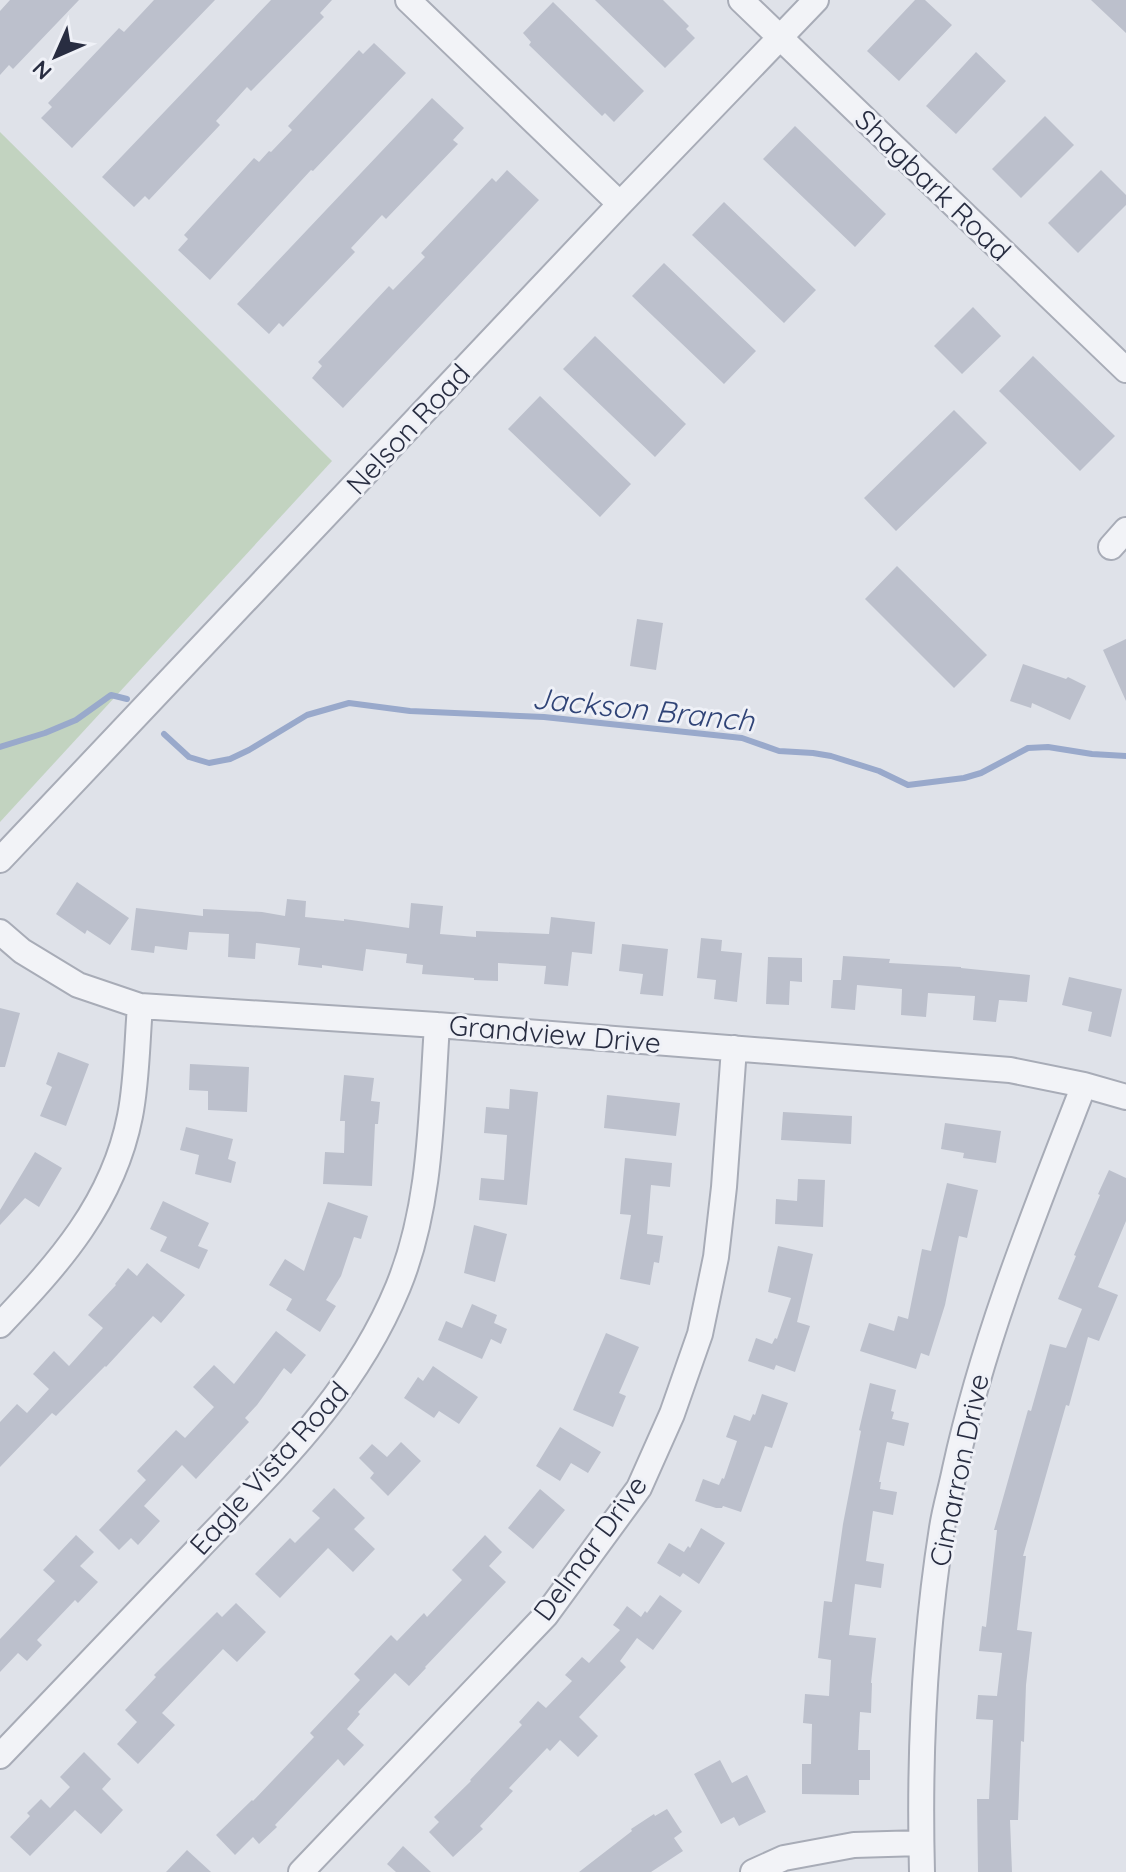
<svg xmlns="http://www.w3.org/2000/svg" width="1126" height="1872" viewBox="0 0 1126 1872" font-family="Quicksand,sans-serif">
<rect width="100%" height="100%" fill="#dfe2e9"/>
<path fill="#c2d3c0" d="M0,132L332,461L0,822Z"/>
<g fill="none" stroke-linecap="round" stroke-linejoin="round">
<path stroke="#99a9cb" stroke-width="6" d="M164,734L189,757L209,763L230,759L249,750L307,715L349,703L410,711L544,717L742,738L779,751L813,753L831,756L879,771L908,785L964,778L981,773L1028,748L1048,747L1092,754L1126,756
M0,747L45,733L76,720L111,695L127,699"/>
</g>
<path fill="#bcc0cc" d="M10,0H79L13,69L9,65L0,75V11Z
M154,0H215L72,148L41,118L52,107L48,103L119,28L124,32Z
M271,0H332L320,13L324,17L251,91L247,87L227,109L216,121L220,125L149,200L145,196L134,207L102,177Z
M595,0H663L689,26L686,29L695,38L665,68Z
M915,0H925L952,25L899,81L867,51Z
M1091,0H1126V33Z
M553,2L644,91L614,122L605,113L602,116L529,45L531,42L523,33Z
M374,43L406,73L313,171L311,170L210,280L178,250L188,239L184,235L254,158L259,162L269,151L271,152L292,130L288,126L359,50L363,54Z
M976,52L1006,81L956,134L926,106Z
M432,98L464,128L453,140L458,144L386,219L382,215L351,248L355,252L283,327L279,323L269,334L237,304Z
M1045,116L1074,145L1021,198L992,169Z
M795,126L886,214L855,247L763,159Z
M507,170L539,200L343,408L312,378L322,366L318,362L389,286L393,290L425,257L421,253L492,178L496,182Z
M1101,170L1126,195V205L1078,253L1048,223Z
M724,202L816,290L784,323L692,235Z
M664,263L756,351L724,384L632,296Z
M973,307L1001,336L962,374L934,346Z
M595,336L686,424L655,457L563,369Z
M1033,356L1115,436L1080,471L999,391Z
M540,396L631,484L600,517L508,429Z
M954,410L987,443L896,531L864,498Z
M897,566L987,655L954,688L865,599Z
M637,619L663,623L656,670L630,666Z
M1126,639V701L1103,650Z
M1023,664L1066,679L1068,677L1086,686L1070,720L1032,703L1031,708L1010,701Z
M77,882L129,918L110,945L87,930L85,934L56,914Z
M287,899L306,901L305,917L344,921V919L409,928L411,903L443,906L440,934L476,937V931L549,934L551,917L595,922L592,954L572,952L568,986L544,984L546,966L498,963V981L474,980V978L422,974L423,965L406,963L407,954L366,949L363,971L322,965V968L298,965L300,948L256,943L255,959L228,957L229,934L189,932L187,950L155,946L154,953L131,950L136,908L203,916V909L262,912L285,916Z
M701,938L722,940L721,951L742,953L737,1002L714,999L716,980L697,978Z
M622,944L668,949L663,996L640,994L643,974L619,971Z
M843,956L890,959L889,963L961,967V968L1030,975L1027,1002L999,1000L996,1022L973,1020L975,996L928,993L926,1017L901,1015L902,989L857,985L855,1010L831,1008L833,980H841Z
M768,957L802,958V982L790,981L789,1005L766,1004Z
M1069,977L1122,989L1111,1037L1088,1031L1092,1012L1062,1005Z
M0,1008L20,1013L5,1067H0Z
M58,1052L89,1064L66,1126L40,1116L52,1087L46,1084Z
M190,1064L249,1067L247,1112L208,1110V1091L189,1090Z
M344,1075L374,1078L371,1101L380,1102L378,1124H375L372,1186L323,1184L325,1152L344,1153L345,1121H340Z
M510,1089L538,1092L527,1205L479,1200L481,1178L504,1180L507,1135L484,1133L486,1107L509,1109Z
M607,1095L680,1103L676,1136L604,1128Z
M783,1112L852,1116L851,1144L781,1140Z
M945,1123L1001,1131L996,1163L963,1158L964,1153L941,1149Z
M186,1127L233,1139L228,1159L236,1162L231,1183L195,1174L199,1155L180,1150Z
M35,1152L62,1168L39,1207L25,1198L0,1225V1210Z
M625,1158L672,1163L670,1187L651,1185L647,1234L663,1236L659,1263L654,1262L650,1285L620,1279L631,1215L620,1214Z
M1109,1170L1126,1178V1221L1098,1287L1118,1295L1099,1341L1088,1337L1069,1406L1066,1405L1023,1556H1026L1017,1630L1032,1632L1026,1685L1024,1742L1021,1741L1018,1820H1010L1012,1872H978L977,1799H989L993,1720L976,1719L978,1695L997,1696L1002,1653L979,1651L982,1626L986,1627L997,1530H994L1028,1410L1031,1411L1050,1344L1066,1348L1082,1309L1058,1299L1076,1256L1074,1255L1100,1195L1098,1194Z
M798,1179L825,1180L823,1227L775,1224L776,1199L797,1201Z
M947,1183L978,1190L967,1238L959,1236L945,1305L929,1356L921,1353L916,1369L860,1351L869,1323L894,1331L898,1316L908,1319L922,1249L931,1251Z
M163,1201L209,1223L198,1246L208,1250L199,1269L160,1251L167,1237L150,1229Z
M328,1202L368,1216L361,1239L354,1237L341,1276L326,1300L336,1306L320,1332L286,1310L292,1299L269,1285L285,1259L304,1271Z
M474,1225L507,1234L495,1282L464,1273Z
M778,1246L813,1254L797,1322L810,1326L795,1372L776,1365L774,1370L748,1361L756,1338L772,1344L775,1338L777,1339L791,1298L768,1292Z
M147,1263L185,1295L161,1323L153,1316L106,1367L105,1366L56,1416L52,1413L0,1467V1422L17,1404L27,1413L49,1389L33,1374L54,1351L69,1366L103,1328L88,1315L116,1285L115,1284L128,1268L137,1276Z
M472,1304L497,1315L494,1323L507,1329L501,1344L491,1339L482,1359L438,1340L446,1321L462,1328Z
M276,1331L306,1355L291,1374L284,1368L257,1405L245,1418L249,1422L196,1479L182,1465L144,1506L160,1521L138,1545L131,1538L119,1550L99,1530L146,1480L137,1471L176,1430L185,1438L214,1407L193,1387L214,1365L234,1384Z
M606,1333L639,1347L619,1393L626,1396L613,1427L573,1410Z
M433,1366L478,1397L459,1424L439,1411L434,1418L404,1398L418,1377L423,1381Z
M870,1383L896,1390L891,1411L894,1412L892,1419L909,1423L904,1446L887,1442L879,1482H881L880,1489L897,1492L893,1515L873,1511L866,1561L884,1564L881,1588L855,1584L849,1635L876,1638L871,1683H872L871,1713L860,1712L858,1750H870V1780H859V1795L802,1794V1764H811L812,1724L803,1723L805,1694L829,1696L831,1660L818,1658L824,1601L832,1602L843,1524L861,1431L859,1430Z
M762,1394L788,1403L772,1448L765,1446L741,1512L723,1506L722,1508H716L695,1501L703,1479L719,1485L722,1478L724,1479L737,1441L726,1437L734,1415L750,1421L753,1414L755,1415Z
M560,1427L601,1452L588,1473L571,1463L560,1481L536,1466Z
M401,1442L421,1461L388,1496L370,1478L374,1473L359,1458L372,1444L387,1457Z
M334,1488L365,1518L354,1529L375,1549L353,1572L328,1548L280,1598L255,1574L290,1538L295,1543L320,1518L312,1511Z
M540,1489L565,1510L533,1549L508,1528Z
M701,1528L725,1543L699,1584L683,1573L680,1577L657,1563L669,1543L684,1552L688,1546L690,1548Z
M76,1535L94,1552L80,1566L98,1582L78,1603L75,1600L37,1640L42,1645L27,1661L18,1653L0,1672V1639L55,1581L43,1570Z
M485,1535L502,1552L489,1566L506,1582L425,1667L426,1668L409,1686L395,1673L358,1712L360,1714L347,1729L364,1745L344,1766L338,1759L275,1825L277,1827L259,1844L253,1837L235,1855L216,1835L252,1800L253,1801L314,1737L310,1733L360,1680L354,1674L391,1635L397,1641L424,1613L427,1617L462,1580L452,1570Z
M660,1595L682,1611L653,1650L637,1638L620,1661L626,1667L579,1717L598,1736L578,1757L560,1740L550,1751L547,1748L509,1788L513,1791L480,1826L483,1829L453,1857L429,1832L439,1822L434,1817L471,1781L470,1780L522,1725L519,1722L538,1701L546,1708L572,1681L565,1675L582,1657L589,1663L620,1630L613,1625L627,1606L641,1617L645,1611L647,1613Z
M236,1603L266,1632L237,1662L223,1649L162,1713L175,1725L138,1764L117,1744L137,1722L125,1710L156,1677L154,1675L217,1612L222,1617Z
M84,1752L111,1779L102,1789L123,1810L101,1834L75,1810L30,1856L10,1837L30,1816L27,1813L41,1799L50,1808L70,1787L60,1777Z
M720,1760L732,1783L747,1775L766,1812L739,1826L734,1817L721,1824L694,1774Z
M667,1809L682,1832L674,1838L683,1851L651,1872H579L632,1831L631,1829L654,1814L655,1816Z
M403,1846L431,1872H396L387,1864Z
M187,1850L211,1872H166Z"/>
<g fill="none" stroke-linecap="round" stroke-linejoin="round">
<g stroke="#a8acb7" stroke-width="28">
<path id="minor" d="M408,0L620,204
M741,0L1126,370
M1111,547L1126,530
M0,860L620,204L816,0
M0,932L22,951L78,985L140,1006L437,1025L1010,1070L1084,1085L1126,1097
M0,1325C59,1263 113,1203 130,1116C137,1081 137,1042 140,1006
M0,1756C66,1687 131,1619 197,1550C275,1468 354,1394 398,1287C432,1204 431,1113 437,1025
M301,1872L546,1615L639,1488L672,1414L700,1334L716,1257L724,1187L734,1048
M753,1872L784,1858L854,1845L921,1843
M922,1872C919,1758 924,1641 942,1528C945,1508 951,1489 955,1469C984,1336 1035,1211 1084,1085"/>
</g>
<use href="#minor" stroke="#f2f3f7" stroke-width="24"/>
</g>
<g text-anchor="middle" stroke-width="6" stroke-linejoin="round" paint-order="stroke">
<g font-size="28" fill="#282d41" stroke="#eff1f7">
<text transform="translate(933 185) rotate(44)" y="10">Shagbark Road</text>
<text transform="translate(408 429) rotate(-47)" y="10">Nelson Road</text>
<text transform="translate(555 1034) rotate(5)" y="10">Grandview Drive</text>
<text transform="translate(269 1468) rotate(-48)" y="10">Eagle Vista Road</text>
<text transform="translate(959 1470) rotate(-78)" y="10">Cimarron Drive</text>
<text transform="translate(590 1548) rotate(-54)" y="10">Delmar Drive</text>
</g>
<g font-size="30" font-style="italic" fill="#304477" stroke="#eff1f7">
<text transform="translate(643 710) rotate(6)" y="10">Jackson Branch</text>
</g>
</g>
<g transform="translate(56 56) rotate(225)" stroke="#eff1f7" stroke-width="6" paint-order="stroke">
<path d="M0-6L14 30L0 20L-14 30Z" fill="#282d41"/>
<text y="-12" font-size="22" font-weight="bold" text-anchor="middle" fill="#282d41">N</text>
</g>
</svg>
